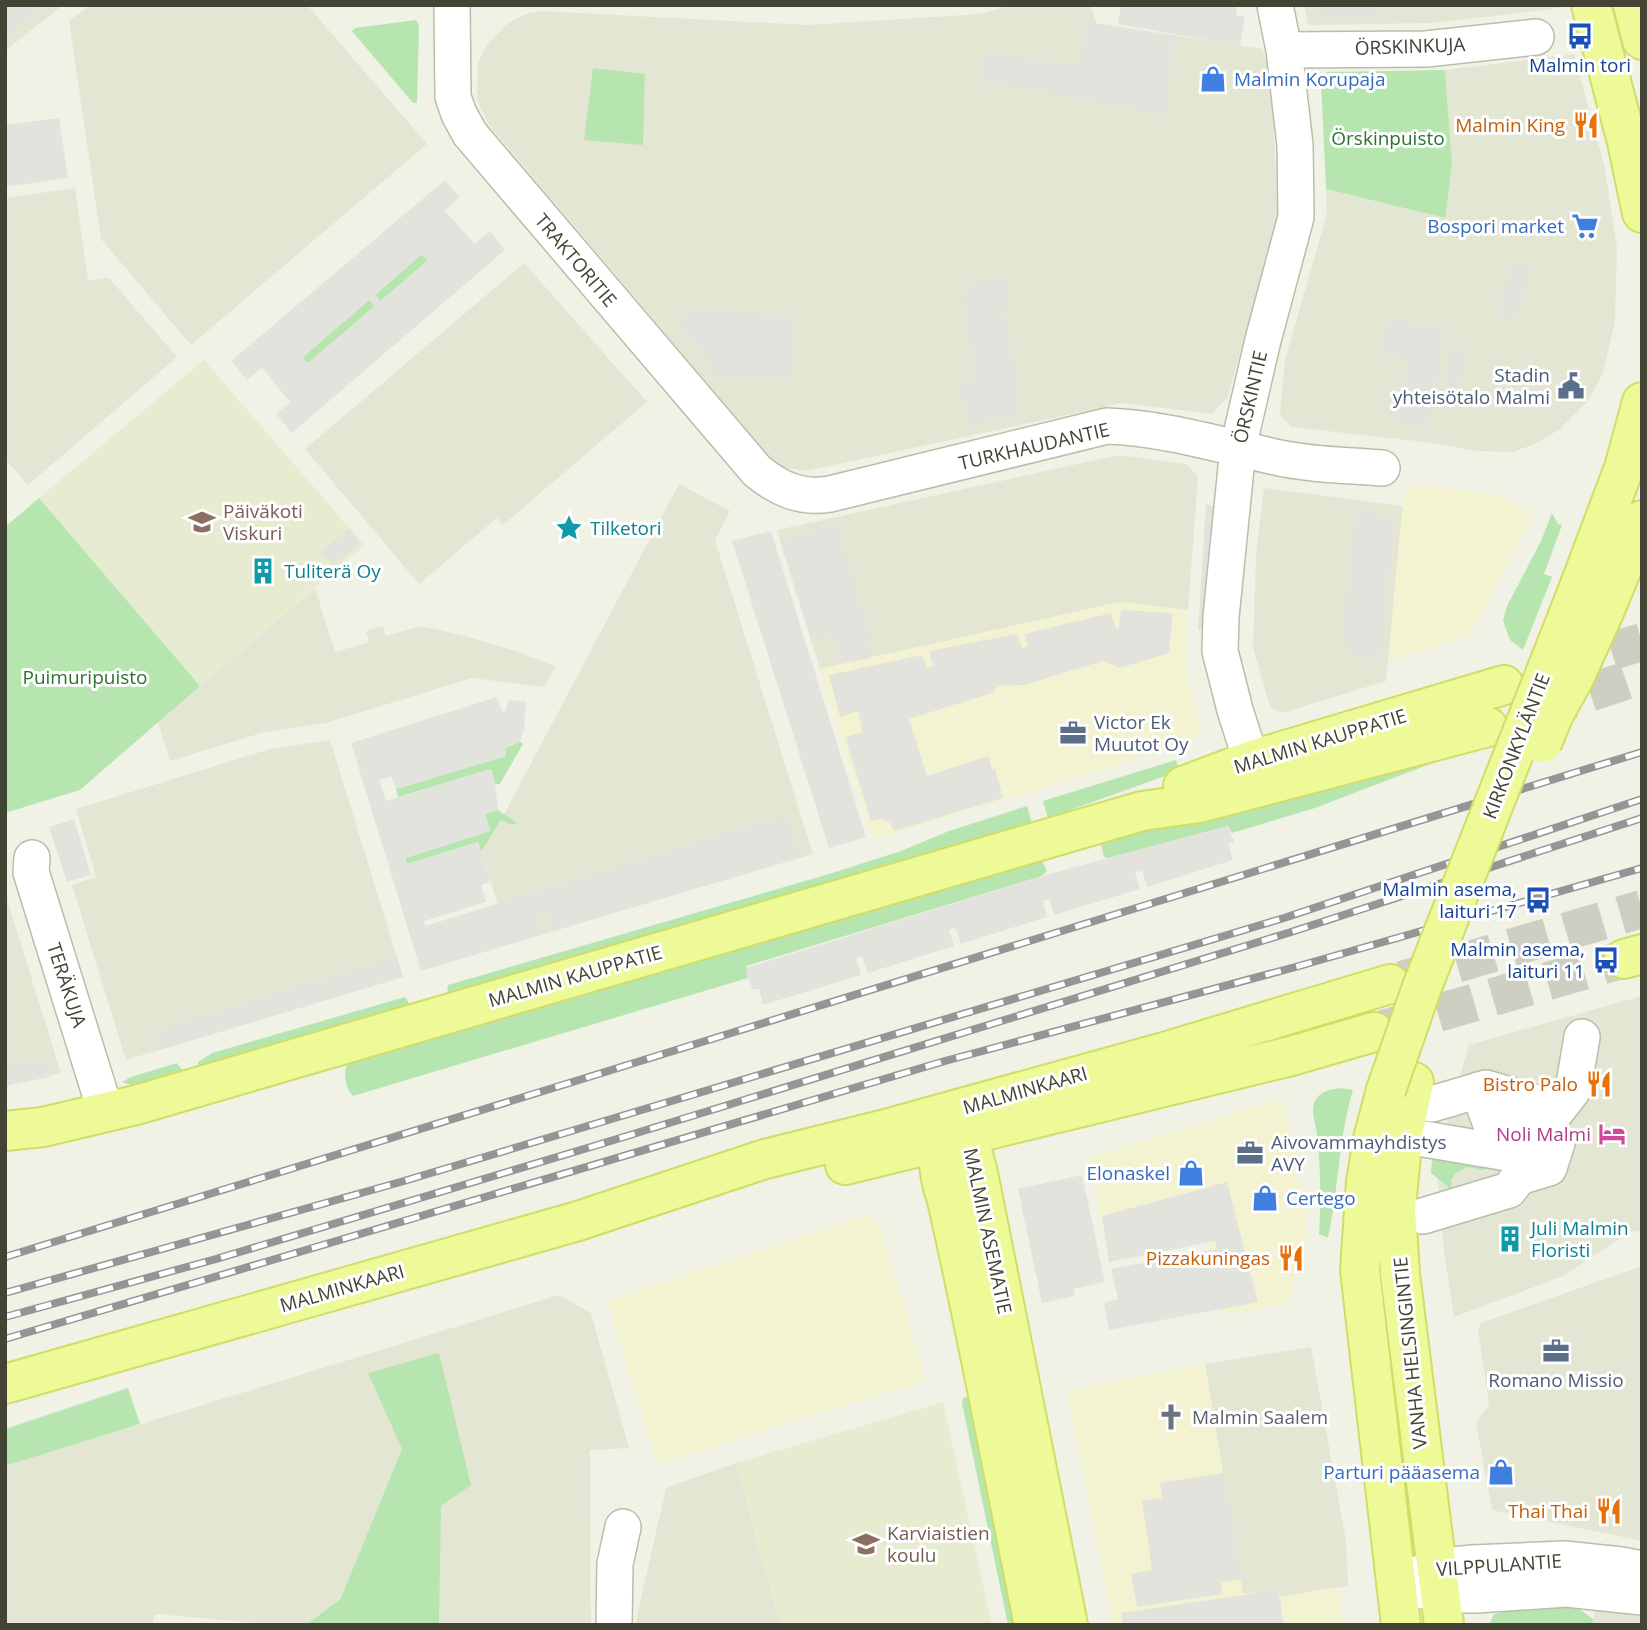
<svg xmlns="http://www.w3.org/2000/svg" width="1647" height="1630" viewBox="0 0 1647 1630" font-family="'Open Sans',sans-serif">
<rect width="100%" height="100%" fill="#f1f2e6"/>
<path fill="#e4e6d4" d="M5,5H63L5,51Z
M90,5H307L427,144L191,345L101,239L69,21Z
M1011,5H1091L1096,23L1262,49L1271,76L1278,218L1228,396L1213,414L1123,403L806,471L781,467L773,461L488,124L477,99L478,63L486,46L506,25L519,17L530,13L543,11L808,25L980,14Z
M1304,5H1558L1559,8L1433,23L1308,25Z
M1574,54L1605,169L1617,248L1615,321L1603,373L1587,402L1560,429L1535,444L1513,452L1476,451L1425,442L1291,427L1280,415L1285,360L1327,214L1326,189L1444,218L1452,164L1445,70Z
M75,188L88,280L109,278L177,357L28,485L5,459V198Z
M524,263L647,402L503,525L497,518L419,584L305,449Z
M1119,455L1186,464L1198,477L1188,610L1120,602L820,669L777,530Z
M679,484L730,511L715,540L813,854L510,944L481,852L501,820Z
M1264,488L1403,506L1386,681L1282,713L1270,707L1253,647L1256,554Z
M315,588L335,652L369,642L366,631L383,626L386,636L421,626L465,636L515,651L555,666L544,687L472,678L326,723L265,732L170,761L158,722Z
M330,740L403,977L126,1060L72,885L96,877L76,809L270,749Z
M5,893L61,1073L5,1086Z
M1642,996V1231L1630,1232L1563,1276L1454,1317L1444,1251L1436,1158L1469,1045Z
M1642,1266V1541L1492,1510L1476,1423L1489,1405L1478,1329L1481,1323Z
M559,1295L591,1313L629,1448L590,1450L591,1625H341L340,1598L306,1625H278L155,1614L152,1625H5V1466Z
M1311,1347L1346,1541L1348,1586L1280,1597L1278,1587L1243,1595L1205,1364Z
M736,1463L780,1625H635L666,1488Z
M1596,1607L1642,1617V1625H1592Z"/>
<path fill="#f3f3d1" d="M1417,484L1496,494L1534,514L1470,635L1388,661L1404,492Z
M1120,602L1188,610L1185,669L1202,726L1194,741L873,840L820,669Z
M1283,1098L1308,1230L1286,1304L1224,1315L1209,1242L1109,1262L1090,1157Z
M865,1216L874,1219L880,1226L926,1380L658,1464L607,1301Z
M1205,1364L1243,1594L1278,1587L1281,1597L1336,1587L1342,1625H1113L1067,1390Z"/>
<path fill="#e7ebd0" d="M204,360L364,545L200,686L39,498Z
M943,1402L992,1625H780L736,1463Z"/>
<path fill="#b7e5b0" d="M416,20L419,26L417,103H413L352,31L355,28Z
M593,68L645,74L643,145L584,140Z
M1445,70L1452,164L1445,218L1326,189L1321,81L1327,72Z
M422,254L428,261L380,302L375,295Z
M369,300L375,306L308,364L302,358Z
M39,498L200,686L80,790L5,813V527Z
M1552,513L1558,524L1562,525L1544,574L1552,577L1523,650L1510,640L1503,621L1507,606L1541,541Z
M520,742L523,744L500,784H495L491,769L398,797L396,789L506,756L505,748Z
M1477,746L1315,808L1232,833L1228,826L1108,858L1104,857L1101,844L1237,804Z
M1176,760L1179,771L1048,818L1043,801Z
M1027,806L1032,823L944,853L451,996L447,990L448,985L829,874L901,851L949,831Z
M498,810L517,823L513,825L501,820L481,852L478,842L407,864L405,858L490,831L485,814Z
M1041,859L1047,871L1042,876L746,966L748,978L353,1096C343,1086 344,1070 349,1057Z
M405,997L412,1008L198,1071V1062L212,1053Z
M177,1063L185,1074L138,1087L122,1082L131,1077Z
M1339,1088L1353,1090C1338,1139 1339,1189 1328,1238L1319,1234C1321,1198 1321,1164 1316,1128C1314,1120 1311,1109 1315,1101C1320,1091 1330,1090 1339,1088Z
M1433,1147L1494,1167L1482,1170L1467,1167L1456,1173L1451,1180L1453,1199L1447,1186L1431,1173Z
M439,1353L471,1485L441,1506L439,1625H306L341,1598L402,1449L368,1373Z
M128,1388L140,1424L5,1466V1429Z
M977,1394L1025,1625H1008L962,1403L963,1398Z
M1545,1605L1575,1606L1593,1619L1592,1625H1489L1494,1614Z"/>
<path fill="#e3e3de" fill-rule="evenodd" d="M5,5H42L5,35Z
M1121,5H1237L1236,15L1245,17L1240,46L1118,24Z
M1318,5H1375L1376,18L1319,19Z
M1085,23L1174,37L1165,114L979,80L981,52L1081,67Z
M59,118L68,178L5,187V125Z
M445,180L459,197L445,211L475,244L490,231L505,250L292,433L276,414L290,402L262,368L247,380L231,361ZM422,254L427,261L380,301L375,295ZM369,300L375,306L308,363L302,358Z
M1511,263L1530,267L1516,319L1497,315Z
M1007,278L1005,317L1022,413L970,425L958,386L979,379L962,304L965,285Z
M685,308L791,317L793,379L711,376L710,372L714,368L682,326Z
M1391,318L1444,331L1436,387L1426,427L1396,422L1409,359L1380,353Z
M1453,347L1467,351L1454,405L1440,401Z
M1206,504L1214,506L1209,553L1206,630H1198Z
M1356,512L1395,517L1380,659L1348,655L1343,628Z
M836,525L872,642H867L871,658L841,664L832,635L811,640L780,541Z
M349,529L360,542L334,566L320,552Z
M771,531L866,837L829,848L732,541Z
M1121,610L1173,613L1169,653L1120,668L1103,661L1024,685L999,686L992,693L909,719L927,776L988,756L992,769H995L1003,798L894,831L890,823L881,819L871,821L845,737L863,732L858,711L840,717L829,675L922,655L927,668L933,666L929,651L1017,634L1022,648L1028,646L1024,634L1111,613L1116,628L1119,627Z
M497,697L502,711L505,713L509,700L526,702L524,729L520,742L505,748L506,756L396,789L391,776L379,780L386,801L491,769L495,784L498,810L485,815L490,831L405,858L407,864L478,842L490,882L481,885L486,902L424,921L425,926L787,815L800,857L554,931L547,910L535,914L541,935L421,971L351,743Z
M74,819L91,875L67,882L49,827Z
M1228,826L1234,842L1228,844L1233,860L1147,887L1142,871L1135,872L1140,889L1054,915L1049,899L1043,901L1047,917L961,944L955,928L949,930L954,946L868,973L862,956L856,959L861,975L763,1005L759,989H752L746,968L1042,876Z
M397,957L403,977L160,1050L154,1031Z
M44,1059L49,1077L5,1086V1066Z
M1082,1175L1105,1282L1073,1289L1075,1296L1042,1303L1018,1189Z
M1227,1182L1258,1302L1109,1330L1104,1303L1118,1299L1111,1269L1217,1249L1215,1241L1109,1262L1102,1216Z
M1224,1473L1241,1579L1221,1582L1222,1594L1137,1607L1131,1574L1152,1570L1142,1501L1162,1498L1160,1483Z
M1278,1587L1284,1625H1123L1121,1613L1243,1595Z"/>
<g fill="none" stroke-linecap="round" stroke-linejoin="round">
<path stroke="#cecfc3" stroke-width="38" stroke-dasharray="38 19" stroke-linecap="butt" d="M1557,668L1642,642
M1536,711L1642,675
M1402,980L1642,909
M1383,1029L1624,959"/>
<g stroke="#bbbda9" stroke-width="38">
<path id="minor" d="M452,5L453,97L459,114L470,134L757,471C779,489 801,499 830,494L1107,426C1164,428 1220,445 1275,457C1309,465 1347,465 1382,468
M1284,50L1426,49L1536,37
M1260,788L1235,710L1220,651L1221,617L1238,448L1263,340L1296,217L1295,145L1284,50L1275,5
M32,858L31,872L106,1113
M1478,1090L1492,1127L1544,1134
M1432,1104L1486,1088L1557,1109
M1552,1117L1573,1090L1582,1037
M1424,1139L1513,1154L1528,1164
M1423,1216L1509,1190L1519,1177L1549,1168L1557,1143
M1396,1583L1436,1567L1472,1563L1564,1559L1621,1565L1642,1569
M1413,1588L1440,1595H1477L1567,1589L1642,1597
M614,1625L615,1564L623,1527"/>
</g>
<g stroke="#d0de68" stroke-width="42">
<path id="major" d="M1591,5L1627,142L1642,213
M1633,5L1642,40
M1578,590L1624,468L1642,402
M1604,612L1642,520
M1183,786L1252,760L1504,685
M1624,959L1642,954
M1414,1082L1403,1135L1398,1185L1396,1210L1400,1274L1444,1625
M1386,1090L1373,1139L1366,1182L1360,1270L1401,1625
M942,1119C936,1147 937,1173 947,1200C979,1341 1005,1483 1034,1625
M950,1119L968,1136L978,1173L1068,1625
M5,1131L43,1127L136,1105L1142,811L1199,803L1488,727
M845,1165L1291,1056L1374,1032
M5,1384L578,1221L765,1159L882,1130L1164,1052L1390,984"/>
</g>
<use href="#minor" stroke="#fff" stroke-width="35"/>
<use href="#major" stroke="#edfa97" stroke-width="38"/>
<g stroke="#959595" stroke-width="8">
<path id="rail" d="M5,1257L1642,752
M5,1293L404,1181L1284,918L1642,799
M5,1317L216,1259L604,1143L1288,933L1642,818
M5,1339L945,1061L1299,966L1642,868"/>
</g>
<use href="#rail" stroke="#fff" stroke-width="5" stroke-dasharray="16" stroke-linecap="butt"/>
<g stroke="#d0de68" stroke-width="42" stroke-linecap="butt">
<path id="major-bridge" d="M1542,743L1553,716L1575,676L1604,612
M1386,1090L1422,987L1578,590"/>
</g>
<use href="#major-bridge" stroke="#edfa97" stroke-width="38"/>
</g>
<defs>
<g id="bus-bare" transform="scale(2.1)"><path d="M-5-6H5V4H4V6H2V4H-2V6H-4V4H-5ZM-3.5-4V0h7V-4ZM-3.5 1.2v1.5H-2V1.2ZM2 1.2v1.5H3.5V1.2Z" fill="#1a4fb4" stroke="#fff" stroke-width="2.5" paint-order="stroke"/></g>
<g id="shop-bare" transform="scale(2.1)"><path d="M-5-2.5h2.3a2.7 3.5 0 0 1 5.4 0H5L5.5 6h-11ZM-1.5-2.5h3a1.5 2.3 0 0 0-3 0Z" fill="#3f7fe0" stroke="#fff" stroke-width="2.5" paint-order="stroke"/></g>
<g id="restaurant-bare" transform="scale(2.1)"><path d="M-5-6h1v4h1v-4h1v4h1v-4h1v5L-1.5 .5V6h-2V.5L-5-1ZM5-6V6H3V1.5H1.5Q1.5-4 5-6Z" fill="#e8710a" stroke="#fff" stroke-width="2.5" paint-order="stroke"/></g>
<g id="supermarket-bare" transform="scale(2.1)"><path d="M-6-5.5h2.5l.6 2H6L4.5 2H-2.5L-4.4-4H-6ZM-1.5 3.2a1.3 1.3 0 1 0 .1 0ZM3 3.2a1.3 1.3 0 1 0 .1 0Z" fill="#3f7fe0" stroke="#fff" stroke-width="2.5" paint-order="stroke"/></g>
<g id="civic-bare" transform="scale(2.1)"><path d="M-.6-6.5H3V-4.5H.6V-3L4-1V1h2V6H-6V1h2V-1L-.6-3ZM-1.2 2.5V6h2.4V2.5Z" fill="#5c6f8a" stroke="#fff" stroke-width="2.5" paint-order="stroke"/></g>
<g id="school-bare" transform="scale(2.1)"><path d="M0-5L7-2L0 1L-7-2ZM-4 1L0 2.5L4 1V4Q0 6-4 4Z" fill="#8d6e63" stroke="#fff" stroke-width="2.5" paint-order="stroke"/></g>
<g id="sight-bare" transform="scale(2.1)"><path d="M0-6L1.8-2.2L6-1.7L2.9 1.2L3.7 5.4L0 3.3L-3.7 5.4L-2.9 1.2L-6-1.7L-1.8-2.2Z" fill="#0f9aa8" stroke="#fff" stroke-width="2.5" paint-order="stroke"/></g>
<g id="building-bare" transform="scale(2.1)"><path d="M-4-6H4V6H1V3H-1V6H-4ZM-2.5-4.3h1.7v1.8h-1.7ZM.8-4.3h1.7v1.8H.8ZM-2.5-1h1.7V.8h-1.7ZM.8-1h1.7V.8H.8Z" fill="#0f9aa8" stroke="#fff" stroke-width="2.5" paint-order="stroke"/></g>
<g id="office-bare" transform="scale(2.1)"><path d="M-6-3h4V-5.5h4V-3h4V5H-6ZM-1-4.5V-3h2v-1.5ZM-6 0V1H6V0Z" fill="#5c6f8a" stroke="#fff" stroke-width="2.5" paint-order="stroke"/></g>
<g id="hotel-bare" transform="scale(2.1)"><path d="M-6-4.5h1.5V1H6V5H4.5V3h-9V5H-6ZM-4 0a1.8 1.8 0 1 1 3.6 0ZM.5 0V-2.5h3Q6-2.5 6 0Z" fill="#d1479c" stroke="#fff" stroke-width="2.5" paint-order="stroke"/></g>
<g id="church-bare" transform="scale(2.1)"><path d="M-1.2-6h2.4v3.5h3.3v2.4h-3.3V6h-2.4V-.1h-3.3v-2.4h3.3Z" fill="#6b7280" stroke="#fff" stroke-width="2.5" paint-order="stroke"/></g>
</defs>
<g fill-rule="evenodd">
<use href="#bus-bare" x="1580" y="36"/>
<use href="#shop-bare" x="1213" y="79"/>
<use href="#restaurant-bare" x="1586" y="125"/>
<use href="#supermarket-bare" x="1585" y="226"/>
<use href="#civic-bare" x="1571" y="386"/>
<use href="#school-bare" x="202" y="522"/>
<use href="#sight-bare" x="569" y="528"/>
<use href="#building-bare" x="263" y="571"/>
<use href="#office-bare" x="1073" y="733"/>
<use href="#bus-bare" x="1538" y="900"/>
<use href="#bus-bare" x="1606" y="960"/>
<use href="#restaurant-bare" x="1599" y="1084"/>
<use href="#hotel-bare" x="1612" y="1134"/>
<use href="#office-bare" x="1250" y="1153"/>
<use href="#shop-bare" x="1191" y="1173"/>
<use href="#shop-bare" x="1265" y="1198"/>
<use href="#building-bare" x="1510" y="1239"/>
<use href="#restaurant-bare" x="1291" y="1258"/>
<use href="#office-bare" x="1556" y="1351"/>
<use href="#church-bare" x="1171" y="1417"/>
<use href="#shop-bare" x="1501" y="1472"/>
<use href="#restaurant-bare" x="1609" y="1511"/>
<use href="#school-bare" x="866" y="1544"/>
</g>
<g text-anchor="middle" stroke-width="6" stroke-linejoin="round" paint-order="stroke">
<g font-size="19" fill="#444435" stroke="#fff">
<text transform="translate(1410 46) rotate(-2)" y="7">ÖRSKINKUJA</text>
<text transform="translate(576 260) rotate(50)" y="7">TRAKTORITIE</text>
<text transform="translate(1250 397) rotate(-77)" y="7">ÖRSKINTIE</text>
<text transform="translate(1034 446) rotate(-13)" y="7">TURKHAUDANTIE</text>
<text transform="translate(1320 741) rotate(-17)" y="7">MALMIN KAUPPATIE</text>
<text transform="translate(1516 746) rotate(-69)" y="7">KIRKONKYLÄNTIE</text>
<text transform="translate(575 976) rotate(-16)" y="7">MALMIN KAUPPATIE</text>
<text transform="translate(67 985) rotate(72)" y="7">TERÄKUJA</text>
<text transform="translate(1025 1090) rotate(-16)" y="7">MALMINKAARI</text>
<text transform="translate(988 1231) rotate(78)" y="7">MALMIN ASEMATIE</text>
<text transform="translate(342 1288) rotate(-16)" y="7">MALMINKAARI</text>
<text transform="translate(1410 1353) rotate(-96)" y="7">VANHA HELSINGINTIE</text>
<text transform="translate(1499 1565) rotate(-4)" y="7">VILPPULANTIE</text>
</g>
<g font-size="19" fill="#164399" stroke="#fff" text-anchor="end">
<text x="1580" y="72" text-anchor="middle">Malmin tori</text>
<text x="1517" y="896">Malmin asema,<tspan x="1517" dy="22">laituri 17</tspan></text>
<text x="1585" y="956">Malmin asema,<tspan x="1585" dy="22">laituri 11</tspan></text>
</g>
<g font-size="19" fill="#366cbe" stroke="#fff" text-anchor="end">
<text x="1234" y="86" text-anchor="start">Malmin Korupaja</text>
<text x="1564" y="233">Bospori market</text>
<text x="1170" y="1180">Elonaskel</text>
<text x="1286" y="1205" text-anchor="start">Certego</text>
<text x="1480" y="1479">Parturi pääasema</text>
</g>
<g font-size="19" fill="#c56008" stroke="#fff" text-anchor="end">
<text x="1565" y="132">Malmin King</text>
<text x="1578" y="1091">Bistro Palo</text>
<text x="1270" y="1265">Pizzakuningas</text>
<text x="1588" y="1518">Thai Thai</text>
</g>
<g font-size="19" fill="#2b732e" stroke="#fff">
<text x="1388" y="145">Örskinpuisto</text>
<text x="85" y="684">Puimuripuisto</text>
</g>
<g font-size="19" fill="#4e5e75" stroke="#fff" text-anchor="start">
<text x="1550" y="382" text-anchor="end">Stadin<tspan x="1550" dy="22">yhteisötalo Malmi</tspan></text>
<text x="1094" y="729">Victor Ek<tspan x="1094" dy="22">Muutot Oy</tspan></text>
<text x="1271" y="1149">Aivovammayhdistys<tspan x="1271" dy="22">AVY</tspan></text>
<text x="1556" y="1387" text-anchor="middle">Romano Missio</text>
</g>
<g font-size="19" fill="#785e54" stroke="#fff" text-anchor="start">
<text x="223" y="518">Päiväkoti<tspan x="223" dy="22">Viskuri</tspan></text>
<text x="887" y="1540">Karviaistien<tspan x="887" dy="22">koulu</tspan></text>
</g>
<g font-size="19" fill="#0d838f" stroke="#fff" text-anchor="start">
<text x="590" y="535">Tilketori</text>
<text x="284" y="578">Tuliterä Oy</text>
<text x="1531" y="1235">Juli Malmin<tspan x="1531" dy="22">Floristi</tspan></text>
</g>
<g font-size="19" fill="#b23c85" stroke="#fff" text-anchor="end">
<text x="1591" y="1141">Noli Malmi</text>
</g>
<g font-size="19" fill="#5b616d" stroke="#fff" text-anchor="start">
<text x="1192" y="1424">Malmin Saalem</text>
</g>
</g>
<rect width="1647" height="1630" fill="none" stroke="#444435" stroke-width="14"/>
</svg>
